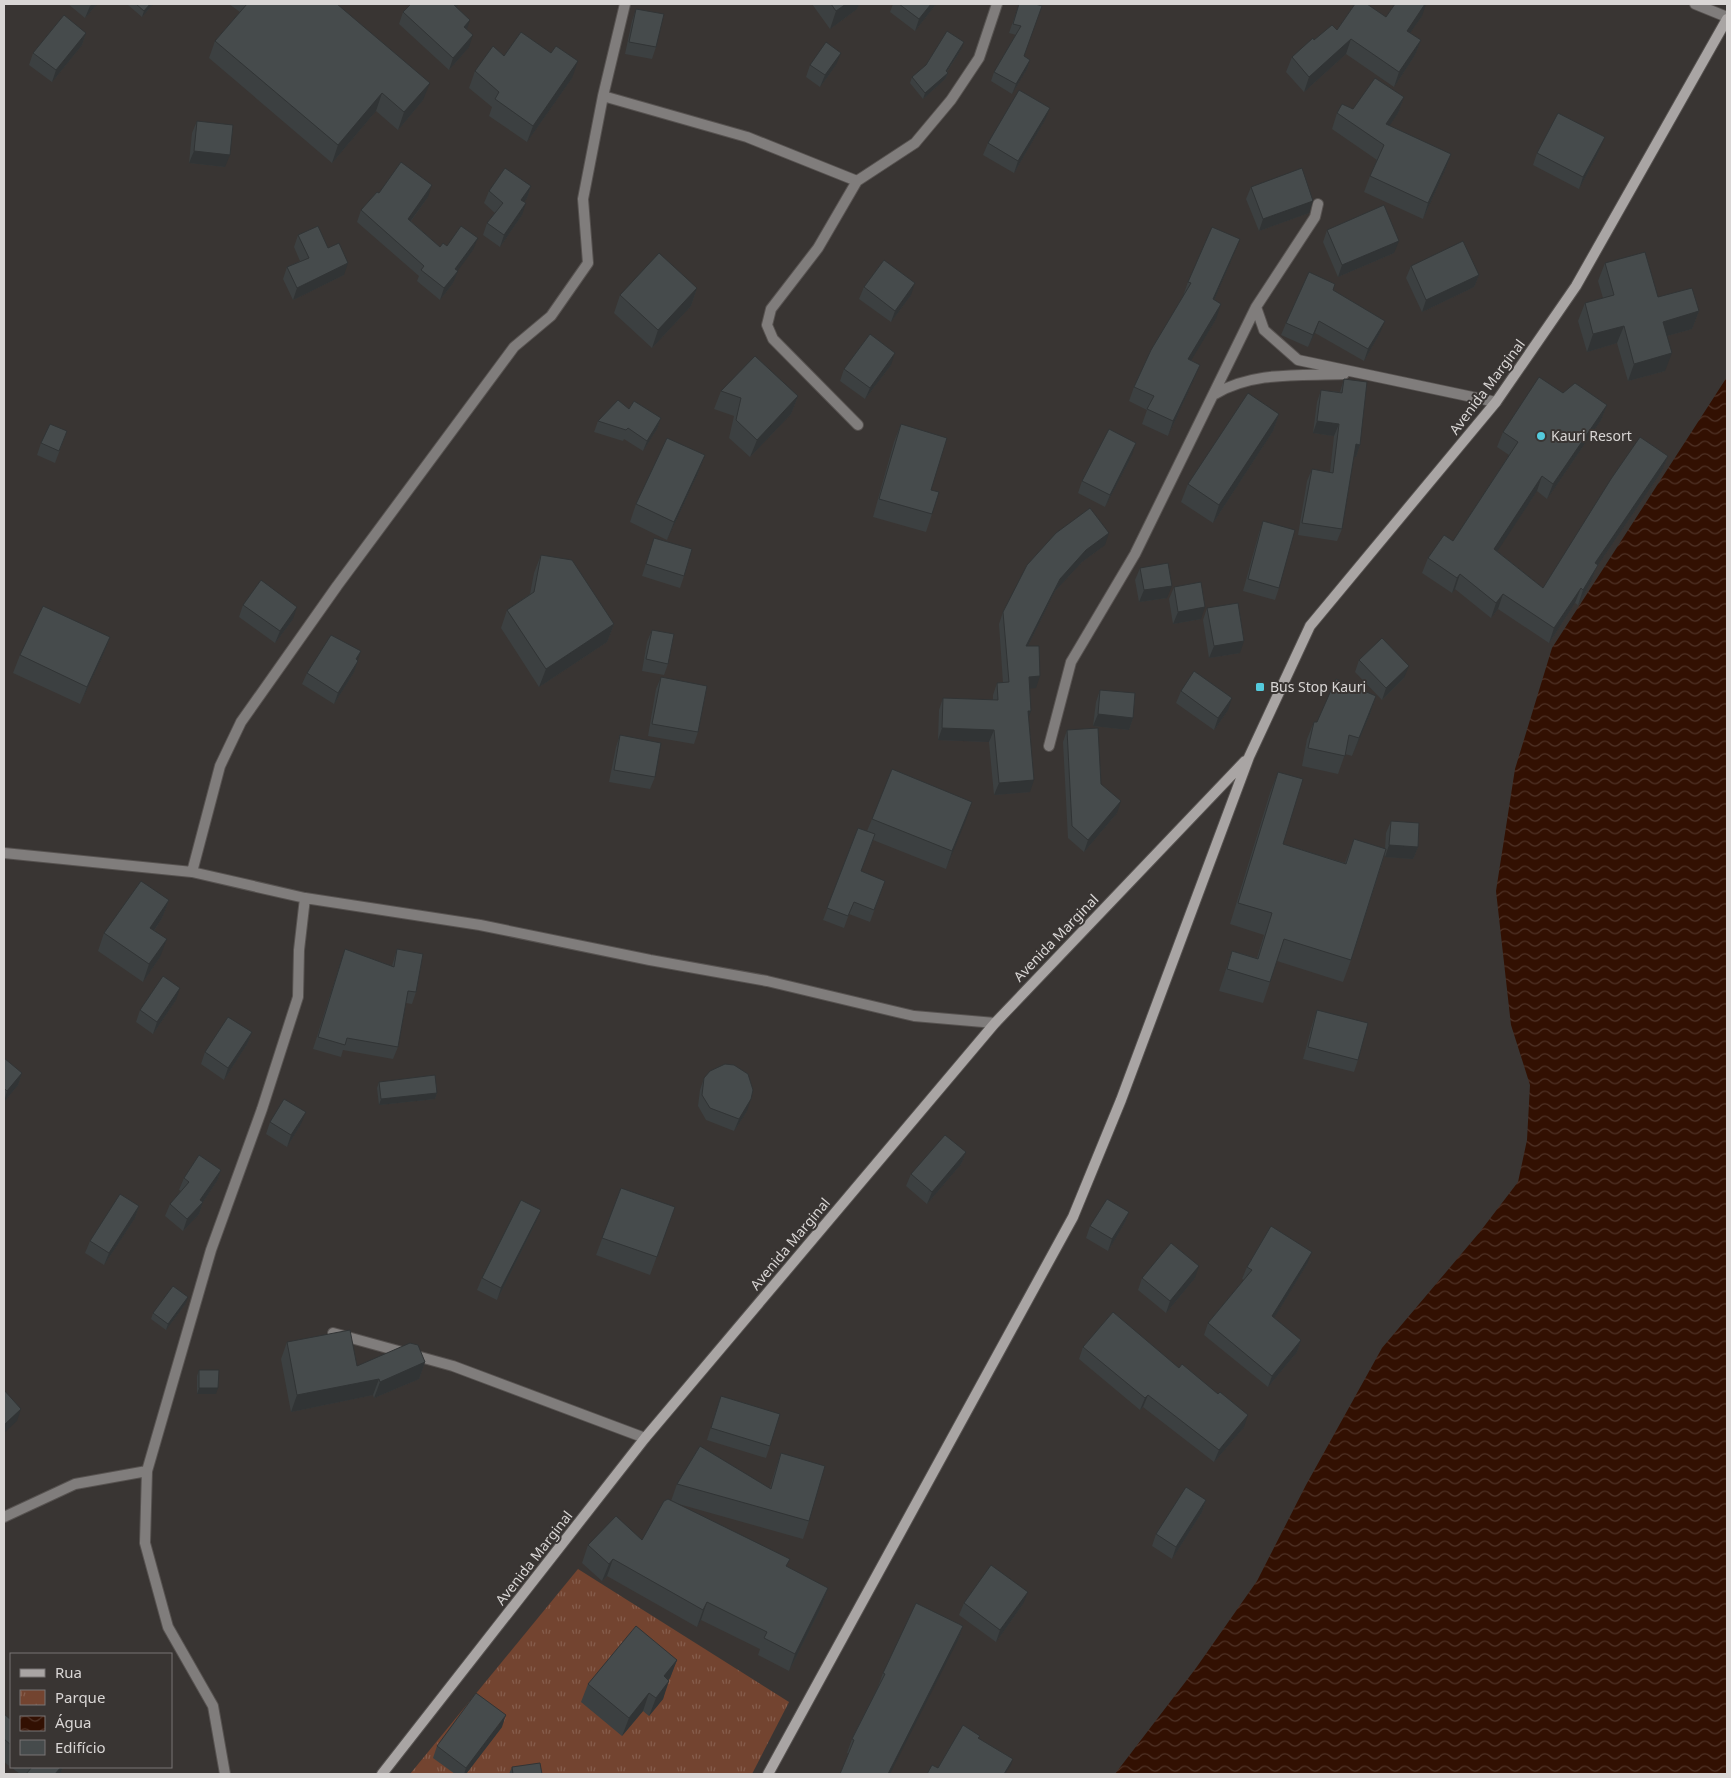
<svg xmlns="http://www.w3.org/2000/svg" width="1731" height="1778" viewBox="0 0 1731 1778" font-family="'Noto Sans',sans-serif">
<defs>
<pattern id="park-tufts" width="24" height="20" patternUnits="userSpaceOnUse" patternTransform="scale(1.25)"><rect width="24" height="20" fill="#734430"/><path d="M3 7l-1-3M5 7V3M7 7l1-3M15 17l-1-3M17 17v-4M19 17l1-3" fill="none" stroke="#865e4d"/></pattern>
<pattern id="water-waves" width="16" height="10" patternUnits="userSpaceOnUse" patternTransform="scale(1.25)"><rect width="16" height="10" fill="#321002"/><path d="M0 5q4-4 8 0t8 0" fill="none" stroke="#4f3226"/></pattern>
</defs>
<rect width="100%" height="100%" fill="#393533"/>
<path fill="url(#park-tufts)" d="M578,1569L789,1702L752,1774H410Z"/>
<path fill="url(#water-waves)" d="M1727,377V1774H1115L1196,1668L1257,1581L1306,1485L1382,1348L1479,1233L1518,1182L1527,1140L1530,1085L1511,1025L1496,891L1515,769L1552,648Z"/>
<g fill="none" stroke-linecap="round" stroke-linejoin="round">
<g stroke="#565250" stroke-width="12">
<path id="street" d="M1695,4L1727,17
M603,96L747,137L857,181L915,143L951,100L979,58L997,4
M857,181L818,248L771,309L767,325L773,339L858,425
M1318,204L1315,217L1256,307L1264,330L1298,360L1496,402
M1215,394C1253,371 1300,376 1344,374
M1049,746L1071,662L1135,554L1256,307
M4,853L192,872L305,898L480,925L650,960L767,981L914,1016L995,1023
M192,872L220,766L241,722L337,586L514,347L551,316L588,263L583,199L603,96L625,4
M333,1333L453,1366L645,1438
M4,1517L75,1484L147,1471
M225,1774L213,1706L168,1627L145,1543L147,1471L211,1250L262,1109L298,997L299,950L305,898"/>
</g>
<g stroke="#565250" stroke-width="12">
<path id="secondary" d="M382,1774L645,1438L995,1023L1245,761
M768,1774L1073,1217L1121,1100L1249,757L1310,626L1496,402L1576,286L1727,19"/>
</g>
<use href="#street" stroke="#807d7c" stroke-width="10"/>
<use href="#secondary" stroke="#a9a5a4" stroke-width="10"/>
</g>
<path fill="#3c4041" d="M68,4H97L85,18Z
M128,4H153L142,17L128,5Z
M229,4H337L423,100L398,130L376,111L332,163L209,58L215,41L240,12Z
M812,4H859L857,9L830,29Z
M893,4H936L915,31L890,12Z
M1019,4L1024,56L1030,60L1027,69L1012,94L991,81L994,72L1016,35L1009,33Z
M457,7L467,29L469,47L449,70L399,24L403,12Z
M636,9L656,47L652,59L625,54L632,21Z
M1422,16L1410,33L1421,40L1415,55L1394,87L1346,54L1304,92L1286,72L1292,57L1314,40L1337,30L1386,17Z
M86,33L82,45L52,82L29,65L33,53Z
M962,48L947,72L948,73L945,79L923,99L910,83L912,77Z
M551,53L572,78L527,142L489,116L492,107L469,88L475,71L504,56Z
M810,65H836L820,87L806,77Z
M1404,97L1398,113L1389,126L1451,154L1445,170L1423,219L1364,192L1370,176L1377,160L1332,129L1337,113Z
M1045,120L1014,173L983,155L988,143Z
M197,121L225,167L189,163L192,133Z
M1600,149L1579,189L1533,165L1537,153Z
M531,186L527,198L524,202L522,215L500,247L483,235L487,223L495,213L484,203L489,191Z
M1251,187L1309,213L1259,231L1246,199Z
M379,193L428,197L411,221L440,247L447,246L473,250L457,271L453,283L440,300L417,281L419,276L357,222L361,210Z
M1327,230L1394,253L1338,277L1323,242Z
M298,235L328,248L344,275L293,300L283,279L287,267L300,261L294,247Z
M1234,254L1214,300L1216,319L1191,360L1200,365L1194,379L1168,436L1142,424L1147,410L1129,401L1134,387L1183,296L1188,282Z
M1605,263L1658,297L1699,311L1692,329L1667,336L1665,371L1628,381L1617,343L1587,352L1578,321L1585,303L1603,298L1598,281Z
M1411,266L1479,275L1474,287L1422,312L1406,278Z
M864,287L911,295L891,322L859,299Z
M697,288L691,306L652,348L614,313L620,295Z
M1333,290L1380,333L1364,361L1315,333L1308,347L1281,335L1286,323Z
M891,365L865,399L840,381L844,369Z
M1344,379L1360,445L1356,457L1354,456L1342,529L1337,541L1298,535L1307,481L1312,469L1330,472L1334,436L1313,433L1317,402L1321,390L1340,392Z
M721,391L798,396L791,414L750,457L729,438L734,416L714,409Z
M1563,393L1607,405L1601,420L1547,499L1537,491L1497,551L1543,588L1668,456L1662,471L1596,568L1592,580L1578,605L1575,603L1549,643L1498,609L1491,618L1455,589L1452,593L1422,573L1428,558L1453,541L1509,455L1497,447L1503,432Z
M629,409L661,418L657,429L643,451L624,439L623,441L594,432L598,421Z
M1279,414L1273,431L1213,523L1181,502L1188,484Z
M901,424L931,490L932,514L926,532L873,517L894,442Z
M67,431L55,463L37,455L41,443Z
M705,455L698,473L667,540L630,522L636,504Z
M1132,455L1105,507L1078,493L1082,481Z
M1263,521L1279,588L1275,600L1243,591L1259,533Z
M654,538L684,576L680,588L642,576Z
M1105,545L1082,562L1055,591L1028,646L1036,688H1030L1028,719L1030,792L994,795L989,742L938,740L939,710L943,698L993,700V695L997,683H1003L999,624L1003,612Z
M541,555L614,624L607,642L539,687L501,628L507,610L530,594L534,573Z
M1140,568L1167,598L1139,602L1135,580Z
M1174,587L1201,619L1173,624L1169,599Z
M243,605L293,619L275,643L239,617Z
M1207,608L1240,653L1209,658L1203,620Z
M652,630L668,664L664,675L642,671L647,642Z
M110,637L103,655L80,704L13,673L20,655Z
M357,660L354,672L334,704L302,684L307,673Z
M1359,660L1404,678L1382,700L1355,672Z
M661,677L698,732L694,744L648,736L656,689Z
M1100,690L1133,718L1129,730L1093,726L1096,702Z
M1181,691L1228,710L1214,730L1176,703Z
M1376,696L1370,714L1352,756L1345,754L1338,774L1302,766L1307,739L1314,722H1317Z
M1067,730L1101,784L1117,813L1084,852L1068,838L1063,742Z
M620,735L655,777L650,789L609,782L616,747Z
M1278,772L1283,844L1345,863L1354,839L1385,849L1386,833L1391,821L1418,847L1413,859L1385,857V854L1351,960L1343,982L1277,961L1263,1003L1219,991L1232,951L1257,958L1264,935L1230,924L1270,793Z
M972,802L946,869L873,840L861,871L885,881L870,922L849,914L844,928L823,920L858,828L867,831L872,819Z
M169,900L162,918L154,931L160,957L143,982L98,951L104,933Z
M345,949L392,966L397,949L416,992L412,1004L406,1003L398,1047L393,1059L343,1050L341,1057L313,1049Z
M176,1000L153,1034L136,1022L140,1010Z
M1317,1010L1358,1060L1354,1072L1303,1059L1313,1022Z
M252,1032L247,1044L224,1080L201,1064L205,1052Z
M4,1058L22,1073L18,1085L4,1102Z
M704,1078L747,1111L734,1131L706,1120L698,1106L700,1090Z
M379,1082L437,1093L435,1099L379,1105L377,1088Z
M270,1122L301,1124L287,1147L266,1134Z
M966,1152L961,1164L927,1204L906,1186L911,1174Z
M221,1170L217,1181L203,1202L199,1214L183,1231L165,1216L170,1204L181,1191L179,1190L184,1178Z
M621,1188L675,1207L650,1275L596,1255Z
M139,1206L135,1218L104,1265L85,1253L90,1241Z
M1129,1212L1124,1224L1108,1251L1086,1238L1090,1226Z
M536,1222L497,1300L477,1290L482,1278Z
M1307,1264L1274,1318L1301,1340L1297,1352L1268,1387L1204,1335L1208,1323L1244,1280L1242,1279L1247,1267Z
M1142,1278H1195L1166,1313L1138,1290Z
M186,1303L166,1330L151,1319L153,1313Z
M287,1342L357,1366L425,1362L419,1379L374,1398L373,1395L291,1412L281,1359Z
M1083,1347L1244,1427L1214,1462L1143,1407L1140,1410L1079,1359Z
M199,1370L216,1394H197V1376Z
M721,1396L770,1446L766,1458L707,1440Z
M781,1453L809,1521L803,1539L675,1503L787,1567L828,1588L822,1605L789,1671L758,1655L760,1649L701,1620L697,1627L607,1576L602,1581L582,1563L588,1545L642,1540L671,1501L677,1484L770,1488L775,1471Z
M1206,1500L1202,1512L1172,1559L1152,1546L1156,1534Z
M964,1603L1023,1604L996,1642L959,1615Z
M963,1626L958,1640L849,1754L847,1753L852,1739L878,1687L883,1673Z
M677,1660L670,1678L668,1680L663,1699L649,1716L643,1711L622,1736L581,1702L588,1684Z
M4,1714L11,1720V1767H63L60,1774H20L4,1762Z
M502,1727L466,1774H455L433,1758L437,1746Z
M512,1767L542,1774H509Z"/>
<path fill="#313435" d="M92,4H97L85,18L90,6Z
M150,4H153L142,17L144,11Z
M453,4H459L449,15Z
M846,4H859L857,9L830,29L836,11Z
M931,4H936L915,31L919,19Z
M1425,4H1426L1422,16L1401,46L1407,31Z
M470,20L466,32L464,27Z
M86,33L82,45L52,82L56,70Z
M473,35L469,47L449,70L453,58Z
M1351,39L1346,54L1304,92L1309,77Z
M1421,40L1415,55L1394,87L1399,72Z
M964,42L962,48L944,76L948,73L945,79L923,99L925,93L946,71Z
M841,53L836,65L820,87L825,75Z
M1030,60L1027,69L1012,94L1016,84Z
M578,61L572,78L527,142L533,126Z
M430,83L423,100L398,130L404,112Z
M382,93L376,111L332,163L338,145Z
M1404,97L1398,113L1380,140L1386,124Z
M1050,108L1045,120L1014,173L1018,161Z
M1605,137L1600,149L1579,189L1583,177Z
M194,151L230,155L225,167L189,163Z
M1451,154L1445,170L1423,219L1428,203Z
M432,185L428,197L404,230L408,219Z
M531,186L527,198L517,212L521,200Z
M1313,201L1309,213L1259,231L1263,219Z
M526,203L522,215L500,247L504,235Z
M478,238L473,250L451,280L458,271L453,283L440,300L444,288L455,269Z
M1240,239L1234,254L1208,314L1213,299Z
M1399,241L1394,253L1338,277L1342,265Z
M348,263L344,275L293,300L297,288Z
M1479,275L1474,287L1422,312L1426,300Z
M915,283L911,295L891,322L895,311Z
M697,288L691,306L652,348L658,330Z
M1221,304L1216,319L1183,374L1188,359Z
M1699,311L1692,329L1656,339L1663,322Z
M1319,321L1315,333L1308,347L1313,335Z
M1385,321L1380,333L1364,361L1368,349Z
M1624,326L1617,343L1587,352L1593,334Z
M895,353L891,365L865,399L870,388Z
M1672,353L1665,371L1628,381L1634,364Z
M1200,365L1194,379L1168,436L1173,421Z
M798,396L791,414L750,457L757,440Z
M1607,405L1601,420L1547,499L1553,484Z
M1279,414L1273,431L1213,523L1219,505Z
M661,418L657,429L643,451L647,441Z
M1317,421L1339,424L1334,436L1313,433Z
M1136,443L1132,455L1105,507L1110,495Z
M1356,444L1360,445L1356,457L1352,456Z
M705,455L698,473L667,540L674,522Z
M1668,456L1662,471L1596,568L1592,580L1578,605L1583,590L1595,563Z
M1542,476L1537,491L1489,564L1494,549Z
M1109,533L1105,545L1082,562L1055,591L1022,658L1026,646L1060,579L1086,550Z
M1460,574L1455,589L1452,593L1457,578Z
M1172,586L1167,598L1139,602L1144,590Z
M1581,588L1575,603L1549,643L1554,628Z
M1503,594L1498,609L1491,618L1496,603Z
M297,607L293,619L275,643L280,631Z
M1205,607L1201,619L1173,624L1178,612Z
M614,624L607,642L539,687L546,669Z
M110,637L103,655L80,704L87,687Z
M1244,641L1240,653L1209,658L1214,646Z
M361,651L354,672L334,704L338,693Z
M1409,666L1404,678L1382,700L1386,688Z
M1040,676L1036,688L1025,689L1029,677Z
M1376,696L1370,714L1352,756L1359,738Z
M1232,698L1228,710L1214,730L1218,718Z
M1028,711H1031L1027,723Z
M1098,714L1133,718L1129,730L1093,726Z
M942,728L994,730L989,742L938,740Z
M1034,780L1030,792L994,795L999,783Z
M1121,801L1117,813L1084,852L1088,840Z
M972,802L966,820L946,869L952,851Z
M1389,845L1418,847L1413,859L1385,857Z
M169,900L162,918L144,946L150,928Z
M167,939L160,957L143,982L149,964Z
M180,988L176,1000L153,1034L157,1022Z
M252,1032L247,1044L224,1080L228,1068Z
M22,1073L18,1085L4,1102L7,1091Z
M437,1093L435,1099L379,1105L381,1099Z
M751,1099L747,1111L734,1131L739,1119Z
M306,1112L301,1124L287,1147L291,1135Z
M966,1152L961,1164L927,1204L932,1192Z
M221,1170L217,1181L201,1205L203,1202L199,1214L183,1231L187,1219Z
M139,1206L135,1218L104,1265L109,1253Z
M541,1210L536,1222L497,1300L501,1288Z
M1129,1212L1124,1224L1108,1251L1112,1239Z
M1312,1252L1307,1264L1268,1328L1272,1316Z
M1199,1266L1195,1278L1166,1313L1170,1301Z
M188,1297L186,1303L166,1330L168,1324Z
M1301,1340L1297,1352L1268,1387L1272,1376Z
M425,1362L419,1379L374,1398L380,1382Z
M379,1379L373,1395L291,1412L297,1395Z
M199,1388H218L216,1394H197Z
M1148,1395L1143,1407L1140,1410L1145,1398Z
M21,1409L17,1421L4,1433V1425Z
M1248,1415L1244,1427L1214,1462L1219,1450Z
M1206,1500L1202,1512L1172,1559L1176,1547Z
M613,1559L607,1576L602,1581L609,1564Z
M828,1588L822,1605L789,1671L795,1654Z
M1028,1592L1023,1604L996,1642L1000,1630Z
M707,1602L701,1620L697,1627L703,1610Z
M963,1626L958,1640L890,1774H888Z
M677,1660L670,1678L657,1694L664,1676Z
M669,1681L663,1699L649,1716L656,1698Z
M649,1693L643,1711L622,1736L629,1718Z
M506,1715L502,1727L466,1774H464L466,1768Z
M1013,1759L1011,1765L1005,1774H1004Z
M61,1767H63L60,1774H55Z"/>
<path fill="#464b4c" stroke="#313435" d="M136,4H150L144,11Z
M247,4H337L430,83L404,112L382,93L338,145L215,41Z
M411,4H453L470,20L464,27L473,35L453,58L403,12Z
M831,4H846L836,11Z
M899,4H931L919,19Z
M1019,4H1035L1042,6L1024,56L1030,60L1016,84L994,72L1021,26L1013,24Z
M1355,4H1367L1386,17L1395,4H1425L1407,31L1421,40L1399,72L1351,39L1309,77L1292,57L1313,38L1314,40L1332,25L1337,30Z
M636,9L664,14L656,47L629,42Z
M64,15L86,33L56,70L33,53Z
M947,31L964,42L946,71L948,73L925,93L912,77L926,65Z
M521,32L551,53L556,46L578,61L533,126L495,99L499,92L475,71L493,46L504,56Z
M826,42L841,53L825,75L810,65Z
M1375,78L1404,97L1386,124L1451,154L1428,203L1370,176L1384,145L1337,113L1342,104L1353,109Z
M1019,90L1050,108L1018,161L988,143Z
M1558,113L1605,137L1583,177L1537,153Z
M197,121L233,125L230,155L194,151Z
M401,162L432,185L408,219L440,247L443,243L447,246L461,226L478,238L455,269L458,271L444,288L421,270L424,266L361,210L377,192L379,193Z
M505,168L531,186L521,200L526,203L504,235L487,223L503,203L489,191Z
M1302,168L1313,201L1263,219L1251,187Z
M1384,205L1399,241L1342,265L1327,230Z
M318,226L328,248L339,243L348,263L297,288L287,267L309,258L298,235Z
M1212,227L1240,239L1213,299L1221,304L1188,359L1200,365L1173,421L1147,409L1154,396L1134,387L1151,350L1191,283L1188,282Z
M1463,241L1479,275L1426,300L1411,266Z
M1645,252L1658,297L1692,288L1699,311L1663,322L1672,353L1634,364L1624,326L1593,334L1585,303L1614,295L1605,263Z
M659,253L697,288L658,330L620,295Z
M884,260L915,283L895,311L864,287Z
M1309,272L1335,284L1333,290L1385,321L1368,349L1319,321L1313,335L1286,323Z
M870,334L895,353L870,388L844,369Z
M755,356L798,396L757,440L736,420L741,398L721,391Z
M1539,377L1563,393L1575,383L1607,405L1553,484L1542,476L1494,549L1543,588L1611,479L1640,437L1668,456L1595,563L1598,565L1583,590L1581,588L1554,628L1503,594L1496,603L1460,574L1457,578L1428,558L1444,535L1453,541L1518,442L1503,432Z
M1344,379L1367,382L1360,445L1356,444L1342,529L1302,523L1312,469L1333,473L1339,424L1317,421L1321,390L1342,393Z
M1248,393L1279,414L1219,505L1188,484Z
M618,400L629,409L634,401L661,418L647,441L628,428L626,430L598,421Z
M50,424L67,431L59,451L41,443Z
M901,424L947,438L931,490L939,492L932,514L879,499Z
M1109,429L1136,443L1110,495L1082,481Z
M667,438L705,455L674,522L636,504Z
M1090,508L1109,533L1086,550L1060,579L1026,646H1039L1040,676L1029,677L1031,711H1028L1034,780L999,783L994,730L942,728L943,698L998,700L997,683L1009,682L1003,612L1027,565L1056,533Z
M1263,521L1295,530L1279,588L1248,579Z
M654,538L692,549L684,576L646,564Z
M541,555L572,560L614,624L546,669L507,610L534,592Z
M1168,563L1172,586L1144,590L1140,568Z
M261,580L297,607L280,631L243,605Z
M1201,582L1205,607L1178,612L1174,587Z
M1238,603L1244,641L1214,646L1207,608Z
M43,606L110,637L87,687L20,655Z
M652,630L674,634L668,664L646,659Z
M331,635L361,651L356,659L358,661L338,693L307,673Z
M1382,638L1409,666L1386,688L1359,660Z
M1194,671L1232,698L1218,718L1181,691Z
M661,677L707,686L698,732L652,724Z
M1336,679L1376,696L1359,738L1349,735L1345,756L1308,748L1314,722H1317Z
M1100,690L1135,693L1133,718L1098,714Z
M1098,728L1101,784L1121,801L1088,840L1072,826L1067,730Z
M620,735L661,743L655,777L614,770Z
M892,769L972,802L952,851L872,819Z
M1278,772L1303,779L1283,844L1346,864L1354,839L1386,849L1351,960L1284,939L1270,982L1227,969L1232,951L1258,959L1272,913L1238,903Z
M1391,821L1419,823L1418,847L1389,845Z
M858,828L875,834L861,871L885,881L874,910L854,902L848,916L827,908Z
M141,881L169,900L150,928L167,939L149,964L104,933Z
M345,949L394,967L397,949L423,954L416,992L408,991L398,1047L347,1038L345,1045L318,1037Z
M163,976L180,988L157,1022L140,1010Z
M1317,1010L1368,1023L1358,1060L1308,1047Z
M228,1017L252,1032L228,1068L205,1052Z
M4,1058L22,1073L7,1091L4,1088Z
M725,1064L734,1065L748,1074L753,1090L751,1099L739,1119L710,1108L702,1095L704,1078L710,1071Z
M435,1075L437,1093L381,1099L379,1082Z
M284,1099L306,1112L291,1135L270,1122Z
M945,1135L966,1152L932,1192L911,1174Z
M199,1155L221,1170L200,1200L203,1202L187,1219L170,1204L189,1182L184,1178Z
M621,1188L675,1207L657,1257L602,1238Z
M120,1194L139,1206L109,1253L90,1241Z
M1107,1199L1129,1212L1112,1239L1090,1226Z
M521,1200L541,1210L501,1288L482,1278Z
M1271,1226L1312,1252L1272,1316L1301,1340L1272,1376L1208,1323L1252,1270L1247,1267Z
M1171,1243L1199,1266L1170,1301L1142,1278Z
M173,1286L188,1297L168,1324L153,1313Z
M1113,1312L1179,1368L1182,1364L1218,1394L1220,1392L1248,1415L1219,1450L1148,1395L1145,1398L1083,1347Z
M350,1330L357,1366L410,1343L418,1345L425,1362L380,1382L379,1379L297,1395L287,1342Z
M199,1370H219L218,1388H199Z
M4,1390L21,1409L4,1425Z
M721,1396L780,1414L770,1446L711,1428Z
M700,1446L771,1489L781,1453L825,1466L809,1521L677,1484Z
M1186,1487L1206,1500L1176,1547L1156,1534Z
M668,1499L790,1559L786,1566L828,1588L795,1654L764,1638L767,1632L707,1602L703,1610L613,1559L609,1564L588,1545L616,1516L642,1540L664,1501Z
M991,1565L1028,1592L1000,1630L964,1603Z
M916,1603L963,1626L888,1774H840L854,1740L852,1739L885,1674L883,1673Z
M636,1626L677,1660L664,1676L669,1681L656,1698L649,1693L629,1718L588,1684Z
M476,1693L506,1715L466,1768L437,1746Z
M4,1714L11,1720V1745L4,1739Z
M963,1725L980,1736L978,1738L1013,1759L1004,1774H927L932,1765L938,1768Z
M540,1763L542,1774H513L512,1767Z
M32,1767H61L55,1774H26Z"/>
<g fill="#54cadc" stroke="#393533" stroke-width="2">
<circle cx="1541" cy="436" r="5"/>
<rect x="1255" y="682" width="10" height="10" rx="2.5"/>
</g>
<g text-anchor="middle" stroke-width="4" stroke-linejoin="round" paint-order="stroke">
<g font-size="14" fill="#d9d6d5" stroke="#393533">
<text transform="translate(1487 387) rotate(-53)" y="5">Avenida Marginal</text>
<text transform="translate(1056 938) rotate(-46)" y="5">Avenida Marginal</text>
<text transform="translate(790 1244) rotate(-50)" y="5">Avenida Marginal</text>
<text transform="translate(534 1558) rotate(-52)" y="5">Avenida Marginal</text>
</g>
<g font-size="14" fill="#d9d6d5" stroke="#393533" text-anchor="start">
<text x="1551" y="441">Kauri Resort</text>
<text x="1270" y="692">Bus Stop Kauri</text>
</g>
</g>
<rect width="1731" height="1778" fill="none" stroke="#d9d6d5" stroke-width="10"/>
<rect x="10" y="1653" width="162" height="115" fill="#393533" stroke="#797574"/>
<rect x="20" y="1669" width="25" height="8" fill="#a9a5a4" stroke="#797574"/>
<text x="55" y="1678" font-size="15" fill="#d9d6d5">Rua</text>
<rect x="20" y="1690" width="25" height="15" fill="url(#park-tufts)" stroke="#797574"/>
<text x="55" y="1703" font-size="15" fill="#d9d6d5">Parque</text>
<rect x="20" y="1716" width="25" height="15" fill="url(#water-waves)" stroke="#797574"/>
<text x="55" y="1728" font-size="15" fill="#d9d6d5">Água</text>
<rect x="20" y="1740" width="25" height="15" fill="#464b4c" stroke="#797574"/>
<text x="55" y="1753" font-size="15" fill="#d9d6d5">Edifício</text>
</svg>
